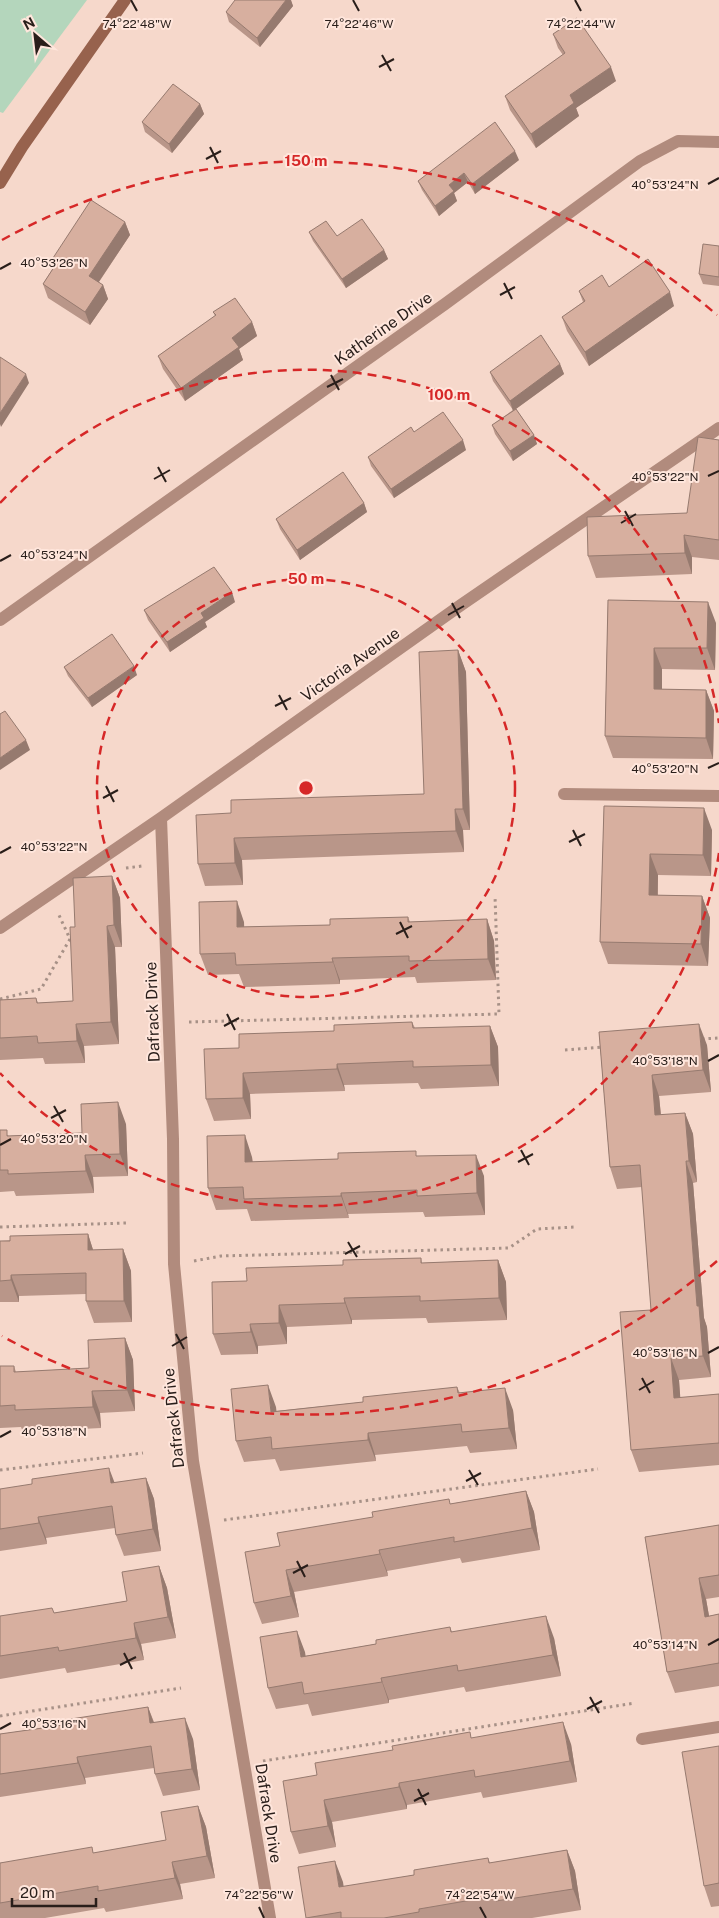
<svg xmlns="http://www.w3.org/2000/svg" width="719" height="1918" viewBox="0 0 719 1918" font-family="'Public Sans',sans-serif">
<rect width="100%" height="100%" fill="#f6d8cb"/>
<path fill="#b4d6bc" d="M0,0H87L3,113L0,112Z"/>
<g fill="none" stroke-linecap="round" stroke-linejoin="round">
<path stroke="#a79187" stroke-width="3" stroke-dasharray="2.5 4" stroke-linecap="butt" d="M126,868L142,866
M0,999L41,989L70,939L58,913
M189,1022L499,1014L495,896
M702,1039L719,1038
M565,1050L604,1047
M0,1227L126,1223
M194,1261L221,1256L509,1248L537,1229L575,1227
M0,1470L143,1453
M224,1520L598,1469
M0,1716L181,1688
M263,1761L635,1703"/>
<path stroke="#b18b7d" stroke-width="12" d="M564,794L719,796
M161,818L173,1139L174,1264L193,1461L270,1918
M0,928L161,818L461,605L719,428
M642,1739L719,1727"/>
<path stroke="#b18b7d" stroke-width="12" d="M0,620L445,304L640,161L678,141L719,142"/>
<path stroke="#97624d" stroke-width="12" d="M0,183L22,147L125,0"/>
</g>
<path fill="#b99689" d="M291,1L293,6L260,47L229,22L226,12Z
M553,34L616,81L576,108L579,116L536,148L510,110L505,96L563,55L558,48Z
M200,104L204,114L172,153L145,132L142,122Z
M519,160L475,194L468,182L454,193L457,201L439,216L422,190L418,181Z
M125,222L130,235L99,282L103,285L108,299L90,325L48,298L43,284L55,265L53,258Z
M309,232L337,236L384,250L388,259L346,288L313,241Z
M719,246V286L703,284L699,274Z
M579,291L674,306L589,366L567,331L562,317L583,302Z
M213,312L252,322L257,336L239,349L243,360L185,401L163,369L158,356L215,316Z
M560,364L564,374L516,409L534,435L537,444L513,461L495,434L492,425L513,410L493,381L490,372Z
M414,432L466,450L394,498L371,466L368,457Z
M719,440V560L692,557V574L596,578L588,556L687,513Z
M364,503L367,512L300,560L280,529L276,519Z
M608,600L716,623L715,670L662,669V689L706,690L714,711L713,759L613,758L605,736Z
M235,602L205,622L207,627L170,652L148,620L144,610Z
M458,650L466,672L470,830H463L464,852L242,860L243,885L205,886L198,864L231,813L424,794Z
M64,667L137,675L92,707L68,676Z
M604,806L712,830L711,876L658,875V895L702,896L710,918L708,966L608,964L600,942Z
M112,876L120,898L122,947H115L119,1044L84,1046L85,1063L45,1064L43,1058L0,1060V1000L36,998L38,1003L73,1001L75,927Z
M408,917L410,922L487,919L494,941L496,980L417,983L415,977L340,980V984L244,987L239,974L208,975L200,954L244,922V927L330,925Z
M412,1022L415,1028L490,1026L498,1047L499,1086L421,1089L418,1083L344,1085L345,1091L250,1094L251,1119L214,1121L206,1099L239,1048L334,1031Z
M599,1032L707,1045L711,1092L659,1096L661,1115L685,1113L693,1134L697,1182L693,1183L704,1318L707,1327L711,1377L679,1380L680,1398L719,1394V1465L639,1472L631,1450L651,1310L642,1187L617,1189L610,1167Z
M126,1124L128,1176L93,1177L94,1193L16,1196L14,1191L0,1192V1130L9,1136L82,1133Z
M418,1156L484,1176L485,1215L425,1217L423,1212L348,1214L349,1218L251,1221L247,1209L216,1210L208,1188L252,1157L253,1162Z
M88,1234L93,1250L123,1249L131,1271L132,1322L94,1323L86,1301V1294L19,1296V1302H0V1241Z
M421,1258L422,1263L498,1260L506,1282L507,1320L428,1323L426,1318L352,1320V1324L287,1327V1344L258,1346V1354L221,1355L213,1334L247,1281L343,1265Z
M125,1338L133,1360L135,1411L100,1413L101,1428L23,1432L21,1427L0,1428V1366H14L16,1372L89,1368Z
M457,1387L460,1393L513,1410L517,1449L470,1453L467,1446L375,1455L376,1461L280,1471L275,1459L244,1462L236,1441L276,1407V1411L363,1402Z
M146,1478L154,1499L161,1551L124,1556L116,1535L115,1528L46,1538L47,1544L0,1551V1489L114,1483Z
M526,1491L534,1512L540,1550L462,1563L460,1558L387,1571L388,1576L294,1592L299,1617L262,1624L254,1603L280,1546L373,1517Z
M719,1525V1597L706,1599L709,1616L719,1614V1686L675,1693L667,1672L645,1537Z
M159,1566L167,1588L176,1638L141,1644L144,1660L67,1673L65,1668L0,1679V1616L54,1613L127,1601Z
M450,1627L452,1632L554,1638L561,1676L466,1692L464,1687L389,1700V1703L312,1716L308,1704L276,1709L268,1688L305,1652V1656L376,1644Z
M148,1707L154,1722L193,1739L200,1790L163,1796L155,1774L154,1768L85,1778L86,1784L0,1797V1734L71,1724Z
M472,1738L571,1744L577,1782L483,1798L481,1792L407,1805V1809L332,1822L336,1847L299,1854L291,1832L317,1775Z
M719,1746V1906L711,1907L704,1886Z
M198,1806L206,1827L215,1878L180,1884L183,1899L106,1912L104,1908L45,1918H0V1863L94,1853L166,1840Z
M567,1850L575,1871L581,1910L532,1918H306L343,1882V1887L414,1875L488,1858L490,1863Z"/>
<path fill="#967a6f" d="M286,0H291L293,6L260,47L257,38Z
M611,67L616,81L576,108L579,116L536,148L531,134L570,95Z
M200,104L204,114L172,153L169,144Z
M515,151L519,160L475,194L472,184Z
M464,173L468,182L454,193L457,201L439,216L435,206L449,185Z
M125,222L130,235L94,289L89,276Z
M384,250L388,259L346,288L342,279Z
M103,285L108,299L90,325L85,312Z
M670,292L674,306L589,366L585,352Z
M252,322L257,336L239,349L243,360L185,401L181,388L232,338Z
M560,364L564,374L513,411L510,401Z
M26,374L29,383L1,427L0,424V413Z
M534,435L537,444L513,461L510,451Z
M463,440L466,450L394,498L391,489Z
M364,503L367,512L300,560L297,550Z
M684,535L692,557V574L685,553Z
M232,592L235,602L205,622L207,627L170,652L167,642L201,613Z
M708,602L716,623L715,670L707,648Z
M654,648L662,669V711L654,689Z
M458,650L466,672L470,830L463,809Z
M134,666L137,675L92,707L88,698Z
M706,690L714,711L713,759L706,738Z
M26,740L30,750L0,770V758Z
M704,808L712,830L711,876L703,855Z
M455,809L463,830L464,852L456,831Z
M234,838L242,860L243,885L235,863Z
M650,854L658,875L657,916L649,895Z
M112,876L120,898L122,947L114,925Z
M702,896L710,918L708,966L701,944Z
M237,901L244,922L245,949L237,927Z
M487,919L494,941L496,980L488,959Z
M107,926L115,947L119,1044L111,1022Z
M332,958L340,980V984L333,962Z
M76,1024L84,1046L85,1063L77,1041Z
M699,1024L707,1045L711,1092L703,1070Z
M490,1026L498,1047L499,1086L491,1065Z
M337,1064L344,1085L345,1091L337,1069Z
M243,1073L250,1094L251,1119L243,1098Z
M652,1075L659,1096L663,1137L655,1115Z
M118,1102L126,1124L128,1176L120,1154Z
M685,1113L693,1134L697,1182L689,1161Z
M245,1135L252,1157L253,1183L245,1162Z
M85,1155L93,1177L94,1193L86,1171Z
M476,1155L484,1176L485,1215L477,1193Z
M686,1161L693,1183L704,1318L707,1327L711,1377L703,1356L697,1306Z
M341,1193L348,1214L349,1218L341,1196Z
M88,1234L95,1256L88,1250Z
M123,1249L131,1271L132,1322L124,1301Z
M498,1260L506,1282L507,1320L499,1298Z
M11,1275L19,1296V1302L11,1280Z
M344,1298L352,1320V1324L345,1303Z
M279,1305L287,1327V1344L279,1323Z
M250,1324L258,1346V1354L251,1332Z
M125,1338L133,1360L135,1411L127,1390Z
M671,1358L679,1380L682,1420L674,1398Z
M268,1385L276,1407L279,1433L271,1412Z
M505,1388L513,1410L517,1449L509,1428Z
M92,1391L100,1413L101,1428L93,1407Z
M368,1433L375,1455L376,1461L368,1440Z
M109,1468L117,1489L111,1483Z
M146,1478L154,1499L161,1551L153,1529Z
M526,1491L534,1512L540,1550L532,1528Z
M38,1517L46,1538L47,1544L39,1523Z
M379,1550L387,1571L388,1576L380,1554Z
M159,1566L167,1588L176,1638L168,1617Z
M286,1570L294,1592L299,1617L291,1596Z
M699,1578L706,1599L713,1638L705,1617Z
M546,1616L554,1638L561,1676L553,1655Z
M134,1623L141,1644L144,1660L136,1638Z
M297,1631L305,1652L309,1678L301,1657Z
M381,1678L389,1700V1703L382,1682Z
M148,1707L156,1729L150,1723Z
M185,1718L193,1739L200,1790L192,1769Z
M563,1722L571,1744L577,1782L570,1761Z
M77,1757L85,1778L86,1784L78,1763Z
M399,1783L407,1805V1809L399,1787Z
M324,1800L332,1822L336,1847L328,1826Z
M198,1806L206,1827L215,1878L207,1856Z
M567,1850L575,1871L581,1910L573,1889Z
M335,1861L343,1882L347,1909L339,1887Z
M172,1862L180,1884L183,1899L175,1878Z"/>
<path fill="#d7af9f" stroke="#967a6f" d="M235,0H286L257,38L226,12Z
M577,18L611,67L570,95L574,103L531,134L505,96L565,53L553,34Z
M173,84L200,104L169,144L142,122Z
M495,122L515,151L472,184L464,173L449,185L454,191L435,206L418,181Z
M91,200L125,222L89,276L103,285L85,312L43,284L58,261L53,258Z
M362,219L384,250L342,279L309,232L326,221L337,236Z
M703,244L719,246V277L699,274Z
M648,259L670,292L585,352L562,317L585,301L579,291L602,275L609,287Z
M235,298L252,322L232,338L239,347L181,388L158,356L216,315L213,312Z
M541,335L560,364L510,401L490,372Z
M0,357L26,374L0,413Z
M516,409L534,435L510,451L492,425Z
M443,412L463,440L391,489L368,457L411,427L414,432Z
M698,437L719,440V540L684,535L685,553L588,556L587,517L687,513Z
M343,472L364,503L297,550L276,519Z
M214,567L232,592L201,613L204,618L167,642L144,610Z
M608,600L708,602L707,648H654V689L706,690V738L605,736Z
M112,634L134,666L88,698L64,667Z
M458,650L463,809H455L456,831L234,838L235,863L198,864L196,815L231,813V800L424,794L419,652Z
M5,711L26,740L0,758V714Z
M604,806L704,808L703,855L650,854L649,895L702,896L701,944L600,942Z
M112,876L114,925L107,926L111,1022L76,1024L77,1041L38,1043L37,1036L0,1038V1000L36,998L37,1003L73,1001L70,927H75L73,878Z
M237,901V927L330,925V919L408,917V922L487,919L488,959L409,961V956L332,958L333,962L236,965L235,953L200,954L199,902Z
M412,1022L413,1028L490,1026L491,1065L413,1067V1061L337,1064V1069L243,1073V1098L206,1099L204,1049L239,1048V1034L334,1031V1025Z
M699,1024L703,1070L652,1075L655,1115L685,1113L689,1161H686L697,1306H699L703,1356L671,1358L674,1398L719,1394V1443L631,1450L620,1312L651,1310L640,1165L610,1167L599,1032Z
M118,1102L120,1154L85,1155L86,1171L8,1174V1170H0V1130H7V1136L82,1133L81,1104Z
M245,1135V1162L338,1159V1153L416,1151V1156L476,1155L477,1193L417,1196V1190L341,1193V1196L244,1199L243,1187L208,1188L207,1136Z
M88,1234V1250L123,1249L124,1301H86V1273L11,1275V1280L0,1281V1241H10V1236Z
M421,1258V1263L498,1260L499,1298L420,1301V1296L344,1298L345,1303L279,1305V1323L250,1324L251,1332L213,1334L212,1282L247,1281L246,1268L343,1265V1260Z
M125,1338L127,1390L92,1391L93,1407L15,1410V1405L0,1406V1366H14V1372L89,1368L88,1340Z
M268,1385L271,1412L363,1402V1397L457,1387L458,1393L505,1388L509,1428L462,1432L461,1424L368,1433V1440L272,1449L271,1437L236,1441L231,1389Z
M109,1468L111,1483L146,1478L153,1529L116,1535L112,1506L38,1517L39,1523L0,1529V1489L32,1484V1479Z
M526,1491L532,1528L454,1542V1537L379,1550L380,1554L286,1570L291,1596L254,1603L245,1552L280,1546L277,1533L373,1517L372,1512L449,1499L450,1504Z
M719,1525V1575L699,1578L705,1617L719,1614V1663L667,1672L645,1537Z
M159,1566L168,1617L134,1623L136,1638L59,1651L58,1647L0,1656V1616L52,1608L54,1613L127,1601L122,1572Z
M546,1616L553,1655L458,1671L457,1665L381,1678L382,1682L304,1694L302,1682L268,1688L260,1637L297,1631L301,1657L376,1644V1640L450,1627L451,1632Z
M148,1707L150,1723L185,1718L192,1769L155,1774L151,1746L77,1757L78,1763L0,1774V1734L71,1724V1719Z
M563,1722L570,1761L475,1777L474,1770L399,1783V1787L324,1800L328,1826L291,1832L283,1781L317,1775L315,1763L393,1750L392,1746L470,1732L471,1738Z
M719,1746V1883L704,1886L682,1752Z
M198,1806L207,1856L172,1862L175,1878L98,1891V1886L0,1903V1863L92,1847L93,1853L166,1840L161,1812Z
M567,1850L573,1889L496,1901L495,1896L419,1909V1912L384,1918H341V1912L306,1918L298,1867L335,1861L339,1887L414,1875V1870L488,1858L489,1863Z"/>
<path fill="none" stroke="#291e1a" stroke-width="2" d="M131,0L137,11M353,0L359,11M575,0L581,11M382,55L391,71M379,67L394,59M210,147L218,163M206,159L221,151M708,184L719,178M0,269L11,263M504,283L512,299M500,295L515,287M331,375L339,390M327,387L343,379M158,467L166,482M708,476L719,471M154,479L170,470M625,511L633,526M621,523L636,514M0,561L11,555M452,603L460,618M448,615L464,606M279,695L287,710M275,706L291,698M708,768L719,763M106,786L114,802M103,798L118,790M573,830L581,846M569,842L585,834M0,853L11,847M400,922L408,938M396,934L412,926M227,1014L235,1030M224,1026L239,1018M708,1061L719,1055M54,1106L63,1122M51,1118L66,1110M0,1145L11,1139M521,1150L529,1165M518,1162L533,1154M348,1242L357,1257M345,1254L360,1246M176,1334L184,1349M172,1346L187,1337M708,1353L719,1347M642,1378L650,1393M639,1390L654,1381M0,1437L11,1431M469,1470L478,1485M466,1481L481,1473M297,1561L305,1577M293,1573L308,1565M708,1645L719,1639M124,1653L132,1669M120,1665L136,1657M590,1697L599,1713M587,1709L602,1701M0,1729L11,1723M418,1789L426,1805M414,1801L429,1793M259,1907L264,1918M480,1907L486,1918"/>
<g fill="none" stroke="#d62828" stroke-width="2.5" stroke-dasharray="9 6">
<circle cx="306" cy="788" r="209"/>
<path d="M719 853A418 418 0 0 1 0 1073M0 503A418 418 0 0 1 719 723"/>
<path d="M717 1261A627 627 0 0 1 2 1336M2 240A627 627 0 0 1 717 315"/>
</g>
<g text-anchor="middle" stroke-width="4" stroke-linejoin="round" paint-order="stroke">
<g font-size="16" fill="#291e1a" stroke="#ffe6dc">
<text transform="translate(383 328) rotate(-35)" y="6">Katherine Drive</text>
<text transform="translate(350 664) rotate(-35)" y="6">Victoria Avenue</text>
<text transform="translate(152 1012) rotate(-92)" y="6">Dafrack Drive</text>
<text transform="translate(173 1418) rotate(-96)" y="6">Dafrack Drive</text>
<text transform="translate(269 1813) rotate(81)" y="6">Dafrack Drive</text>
</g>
</g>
<g font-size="12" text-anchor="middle" fill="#291e1a" stroke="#ffe6dc" stroke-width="4" stroke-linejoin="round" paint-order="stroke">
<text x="137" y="28">74°22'48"W</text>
<text x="359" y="28">74°22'46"W</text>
<text x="581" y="28">74°22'44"W</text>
<text x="665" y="189">40°53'24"N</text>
<text x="54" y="267">40°53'26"N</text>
<text x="665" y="481">40°53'22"N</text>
<text x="54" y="559">40°53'24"N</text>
<text x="665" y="773">40°53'20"N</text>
<text x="54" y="851">40°53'22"N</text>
<text x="665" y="1065">40°53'18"N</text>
<text x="54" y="1143">40°53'20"N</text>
<text x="665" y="1357">40°53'16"N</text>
<text x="54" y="1436">40°53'18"N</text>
<text x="665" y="1649">40°53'14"N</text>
<text x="54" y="1728">40°53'16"N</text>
<text x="259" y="1899">74°22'56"W</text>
<text x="480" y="1899">74°22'54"W</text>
</g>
<circle cx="306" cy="788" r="8" fill="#d62828" stroke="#ffe6dc" stroke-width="2.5"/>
<g font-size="15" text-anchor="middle" font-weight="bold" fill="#d62828" stroke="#ffe6dc" stroke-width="4" stroke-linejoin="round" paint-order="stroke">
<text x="306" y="166">150 m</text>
<text x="449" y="400">100 m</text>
<text x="306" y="584">50 m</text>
</g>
<g transform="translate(35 35) rotate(332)" stroke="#ffe6dc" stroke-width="4" paint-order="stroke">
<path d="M0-4L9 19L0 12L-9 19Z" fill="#291e1a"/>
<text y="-8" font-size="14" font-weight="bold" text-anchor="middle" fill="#291e1a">N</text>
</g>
<path d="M12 1898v8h84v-8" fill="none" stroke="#291e1a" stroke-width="2.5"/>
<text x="20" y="1898" font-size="15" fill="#291e1a" stroke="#ffe6dc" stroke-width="4" paint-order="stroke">20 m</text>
</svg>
